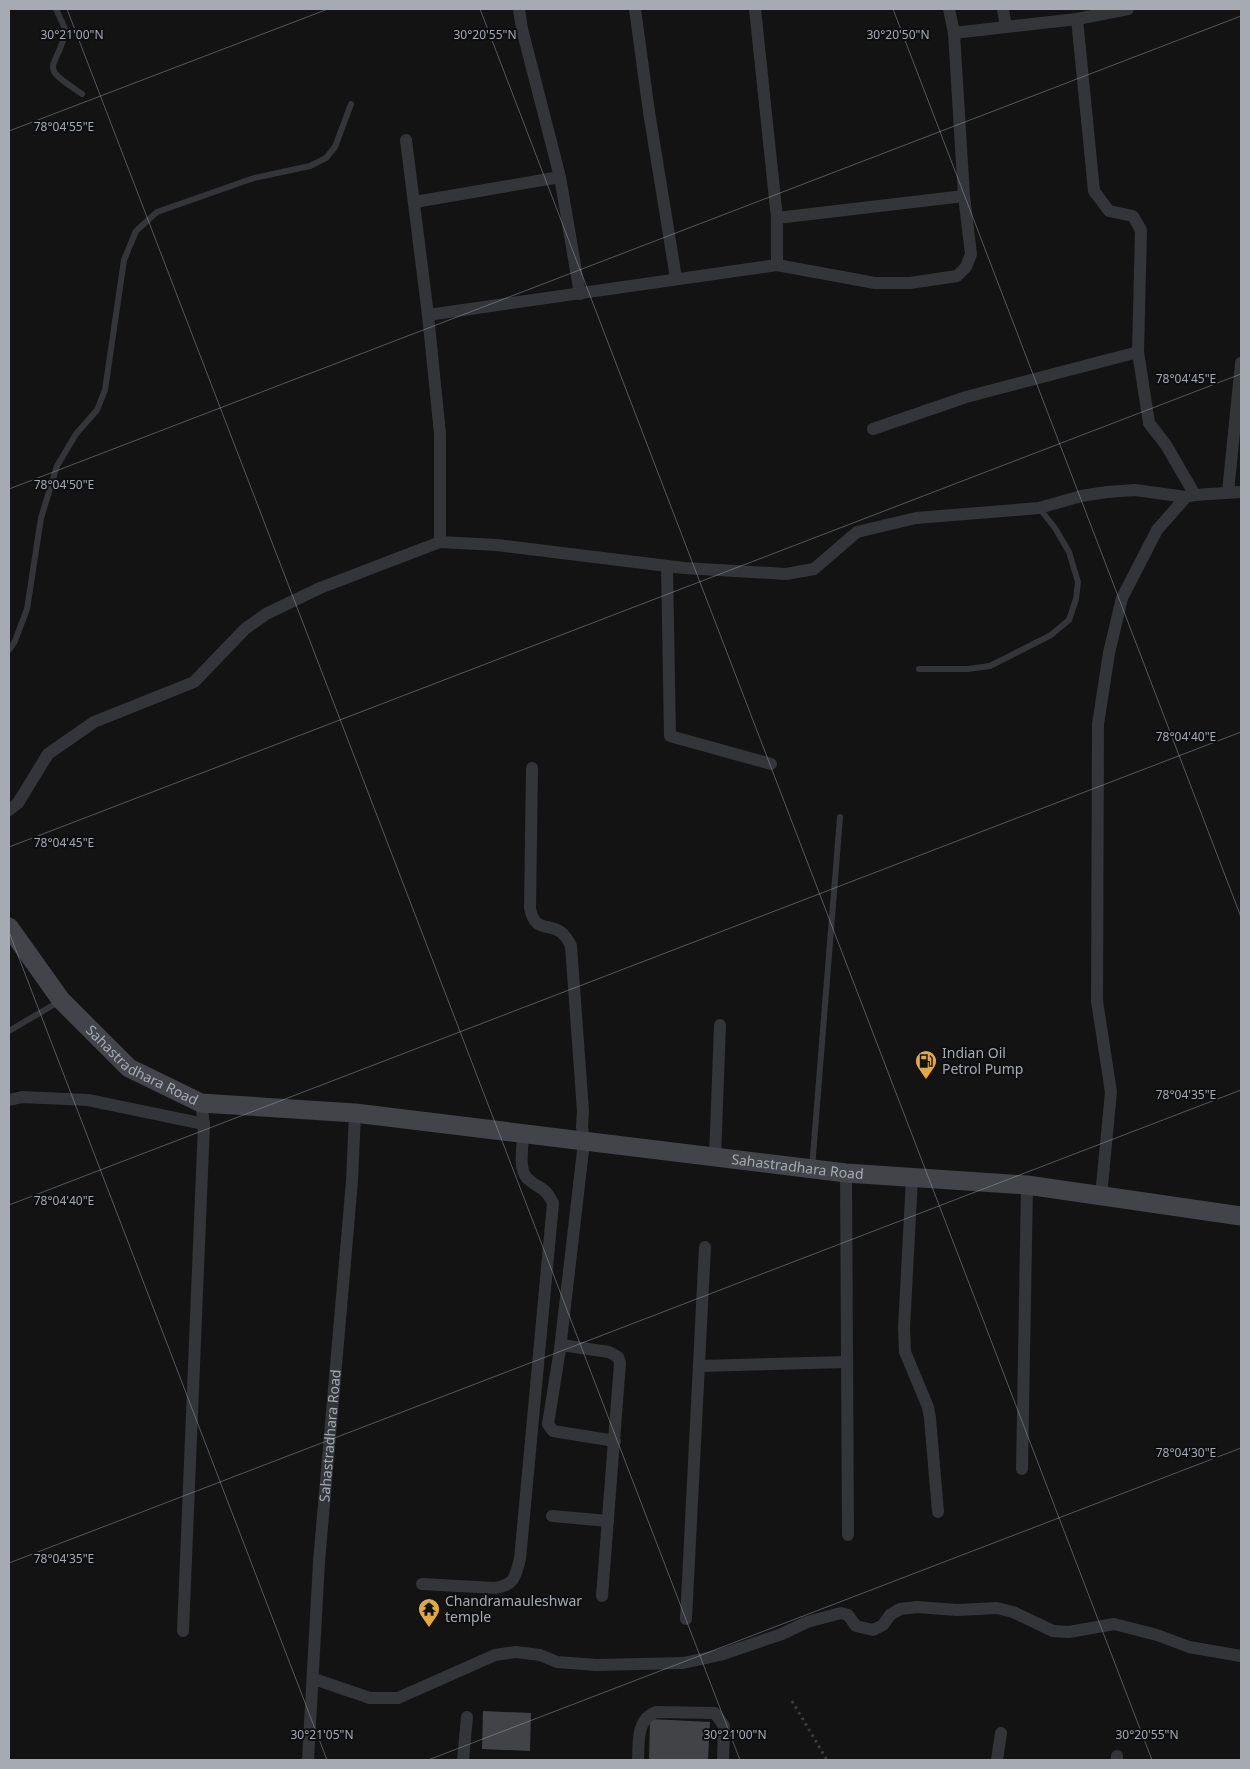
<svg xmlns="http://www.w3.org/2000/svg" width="1250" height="1769" viewBox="0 0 1250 1769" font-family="'Noto Sans',sans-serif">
<rect width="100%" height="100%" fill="#131314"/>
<path fill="#424347" d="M483,1711L531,1713L530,1751L482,1749Z
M650,1719L710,1722L708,1760H649Z"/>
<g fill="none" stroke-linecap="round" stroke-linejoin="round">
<path stroke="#3a3c40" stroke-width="3" stroke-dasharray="2.5 4" stroke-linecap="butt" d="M792,1701L827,1760"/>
<path stroke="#343539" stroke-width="6" d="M56,9L66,31C55,73 37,64 82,94
M9,650L15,641L27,609L41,518L57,466L76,434L97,410L105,390L124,260L136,231L157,212L254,178L310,166L326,158L335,147L351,104
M919,669H968L990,666L1051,635L1069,620L1076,599L1078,582L1069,552L1055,528L1039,508
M9,1031L60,1001
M812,1168L840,817"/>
<g stroke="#343539" stroke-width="12">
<path d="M519,9L522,29L560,177L580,294"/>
<path d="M635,9L649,112L676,278"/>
<path d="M755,9L777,218V265"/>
<path d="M949,9L954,33L1006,27"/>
<path d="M1003,9L1006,27L1077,19L1094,191L1109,211L1133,216L1141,230L1138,352L1149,423L1166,445L1195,495L1186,497L1157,530L1122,598L1109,653L1098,724L1097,1001L1111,1092L1101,1196"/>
<path d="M1077,19L1128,9"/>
<path d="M406,140L428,315"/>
<path d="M415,202L560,177"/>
<path d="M777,218L964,196"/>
<path d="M873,429L966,397L1138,352"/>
<path d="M1228,492L1241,363"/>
<path d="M1195,495L1241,492"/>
<path d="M440,542V434L428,315L777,265L875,283H910L957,276L966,267L971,254L964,196L954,33"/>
<path d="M667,566L670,736L771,764"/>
<path d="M532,768L530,908C536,940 557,914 571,946L583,1111L582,1127L584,1142L560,1349L548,1424L553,1431L615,1441"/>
<path d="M9,810L18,803L48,754L94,722L194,682L245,629L266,614L320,588L440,542L497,545L684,568L786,574L814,569L857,532L916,518L1039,508L1081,496L1107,492L1135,490L1186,497"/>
<path d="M9,1100L22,1097L88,1100L204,1124"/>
<path d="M715,1158L720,1025"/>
<path d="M846,1173L848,1535"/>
<path d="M912,1178L904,1328L905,1352L928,1407L930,1418L938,1512"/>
<path d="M561,1345L609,1352L618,1357L620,1363L602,1596"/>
<path d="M699,1366L846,1362"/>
<path d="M1022,1469L1027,1185"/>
<path d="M552,1516L608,1521"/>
<path d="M422,1584L495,1588C515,1585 515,1577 520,1559L553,1203C543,1184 539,1190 527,1178C518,1168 523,1147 523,1134"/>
<path d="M686,1619L705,1247"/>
<path d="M183,1631L204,1124L201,1103"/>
<path d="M314,1679L370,1698H398L495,1655L516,1652L540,1655L557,1662L596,1665L683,1663L720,1655L782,1634L807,1622L841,1613L848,1615L856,1626L873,1630L883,1625L890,1615L900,1609L917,1607L957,1610L997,1608L1013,1612L1053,1631L1069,1632L1114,1624L1157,1635L1189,1647L1241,1656"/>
<path id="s1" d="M308,1760L319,1562L352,1181L355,1113"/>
<path d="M463,1760L467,1717"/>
<path d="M638,1760C639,1743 636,1719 656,1712L715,1713L724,1726L723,1760"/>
<path d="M997,1760L1001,1733"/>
<path d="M1117,1760V1756"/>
</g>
<path stroke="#424449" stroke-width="19" id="s2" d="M9,927L61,1000L129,1068L201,1103L355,1113L846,1173L1027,1185L1241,1216"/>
</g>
<path fill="none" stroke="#a5aab3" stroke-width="1" stroke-opacity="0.45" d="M67,9L740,1760M480,9L1152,1760M893,9L1241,917M9,131L328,9M9,489L1241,16M9,847L1241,374M9,932L327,1760M9,1205L1241,732M9,1563L1241,1090M428,1760L1241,1448"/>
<defs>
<g id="fuel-pin" transform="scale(1.125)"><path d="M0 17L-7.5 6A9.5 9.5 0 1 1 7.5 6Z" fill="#e2aa3d" stroke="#0e0e0f"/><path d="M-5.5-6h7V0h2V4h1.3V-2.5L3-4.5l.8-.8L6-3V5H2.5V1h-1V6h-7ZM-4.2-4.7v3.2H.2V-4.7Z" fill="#111"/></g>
<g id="temple-pin" transform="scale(1.125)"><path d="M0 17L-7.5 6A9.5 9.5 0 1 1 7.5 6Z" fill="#e2aa3d" stroke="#0e0e0f"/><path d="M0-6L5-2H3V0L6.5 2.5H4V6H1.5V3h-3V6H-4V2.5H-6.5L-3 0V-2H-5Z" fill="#111"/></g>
</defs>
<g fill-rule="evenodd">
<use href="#fuel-pin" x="926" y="1061"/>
<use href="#temple-pin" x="429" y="1609"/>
</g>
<g text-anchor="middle" stroke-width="4" stroke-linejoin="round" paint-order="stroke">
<g font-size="14" fill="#a5aab3" stroke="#0e0e0f" text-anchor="start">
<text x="942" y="1058">Indian Oil<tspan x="942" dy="16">Petrol Pump</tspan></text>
<text x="445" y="1606">Chandramauleshwar<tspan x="445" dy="16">temple</tspan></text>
</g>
<g font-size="14" fill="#a5aab3" stroke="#0e0e0f">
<text dy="5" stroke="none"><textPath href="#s2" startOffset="195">Sahastradhara Road</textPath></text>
<text dy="5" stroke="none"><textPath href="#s2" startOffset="866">Sahastradhara Road</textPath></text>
<text dy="5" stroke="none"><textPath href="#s1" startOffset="325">Sahastradhara Road</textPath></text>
</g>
</g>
<g font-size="12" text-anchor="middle" fill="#a5aab3" stroke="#0e0e0f" stroke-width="4" stroke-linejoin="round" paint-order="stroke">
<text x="72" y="39">30°21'00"N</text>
<text x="485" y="39">30°20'55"N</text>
<text x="898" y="39">30°20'50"N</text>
<text x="64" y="131">78°04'55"E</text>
<text x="1186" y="383">78°04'45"E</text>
<text x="64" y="489">78°04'50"E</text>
<text x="1186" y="741">78°04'40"E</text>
<text x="64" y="847">78°04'45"E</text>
<text x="1186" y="1099">78°04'35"E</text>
<text x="64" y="1205">78°04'40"E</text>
<text x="1186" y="1457">78°04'30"E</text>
<text x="64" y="1563">78°04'35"E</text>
<text x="322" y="1739">30°21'05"N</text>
<text x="735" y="1739">30°21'00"N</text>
<text x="1147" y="1739">30°20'55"N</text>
</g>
<rect width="1250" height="1769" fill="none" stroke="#a5aab3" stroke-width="20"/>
</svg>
